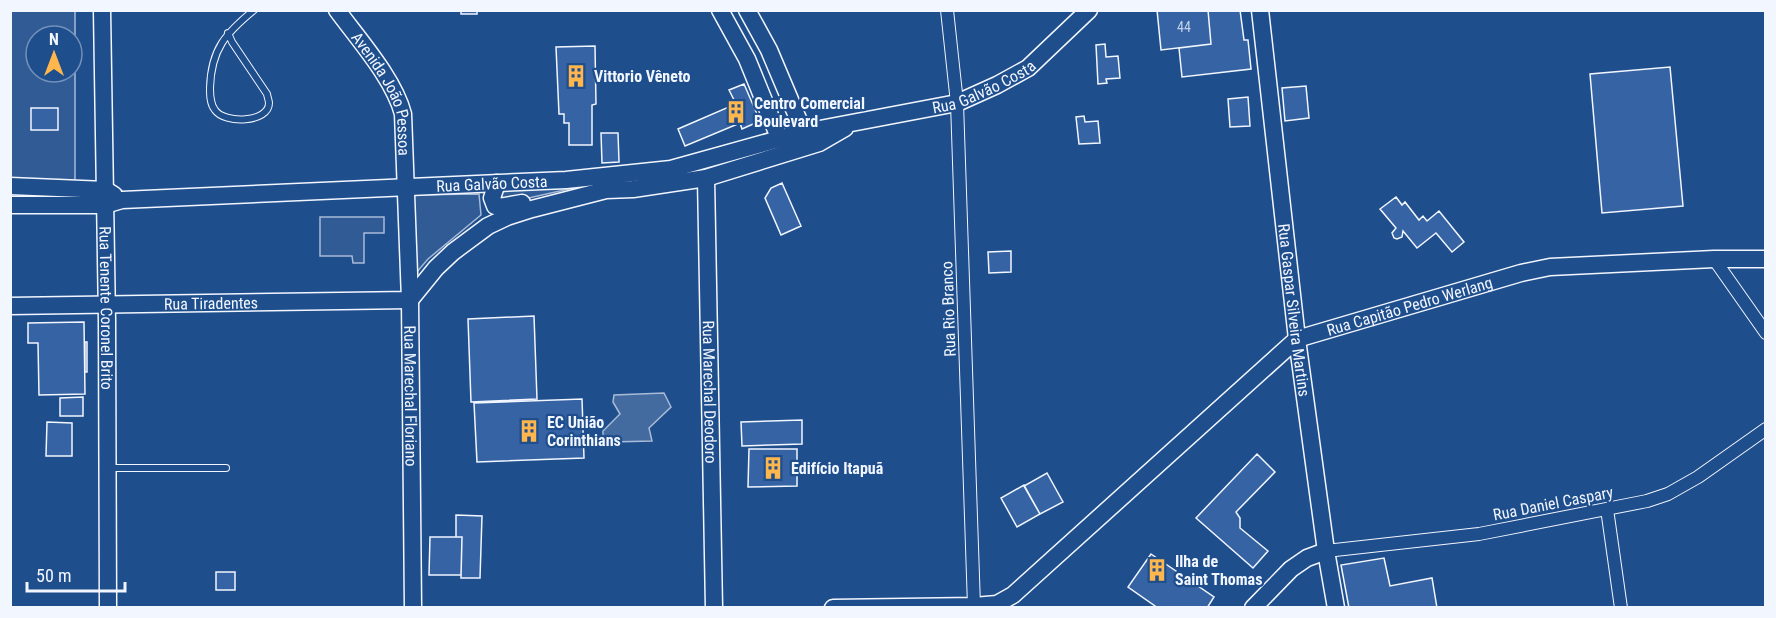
<svg xmlns="http://www.w3.org/2000/svg" width="1776" height="618" viewBox="0 0 1776 618" font-family="'Roboto Condensed',sans-serif">
<rect width="100%" height="100%" fill="#1f4e8c"/>
<path fill="#305b95" stroke="#a8bbd7" stroke-width="1.5" fill-rule="evenodd" d="M10,11H75V185L11,182ZM36,36H72V72H36Z
M805,141L698,172L582,186L511,202L499,201L497,191Z
M479,194L481,215L428,259L410,280L409,195Z
M320,217H384V233H364V263H353L352,256H320Z"/>
<path fill="#446ba0" stroke="#a8bbd7" stroke-width="1.5" d="M664,393L671,407L649,428L652,441L611,442L603,439V431L620,414L613,402L614,395Z"/>
<path fill="#3563a3" stroke="#f2f6ff" stroke-width="1.5" d="M461,10H477V14H461Z
M1157,10H1208L1211,44L1161,50Z
M1208,10H1240L1244,40H1248L1251,69L1182,77L1179,48L1211,44Z
M1105,44L1106,57L1118,56L1120,78L1106,79L1107,83L1098,84L1096,45Z
M595,46L596,104L592,105V145H569V123H564V114H559L556,47Z
M1670,67L1683,206L1602,213L1590,74Z
M744,84L760,121L742,129L740,123L685,146L678,129L736,104L729,90Z
M1306,86L1309,118L1285,121L1282,88Z
M1248,97L1250,126L1230,127L1228,99Z
M31,108H58V130H31Z
M1084,116L1085,122L1098,121L1100,143L1079,144L1076,117Z
M601,133H618L619,162L602,163Z
M782,183L801,226L781,235L765,198L771,188Z
M1396,197L1402,205L1405,202L1419,220L1423,216L1427,221L1439,211L1464,242L1452,252L1436,233L1417,248L1403,231L1402,237L1397,239L1394,238L1392,233L1396,228L1380,209Z
M1011,251V272L989,273L988,252Z
M534,316L537,399L471,402L468,319Z
M84,322L85,394L39,395L38,343H28V323Z
M85,342H87V372H85Z
M83,397V416H60V398Z
M582,399L584,458L477,462L474,403Z
M802,420V444L742,446L741,422Z
M47,422L72,423V456H46Z
M749,449H797V486L748,487Z
M1257,454L1275,472L1236,512L1240,518V528L1268,551L1253,568L1196,518Z
M1047,473L1063,502L1040,514L1024,486Z
M1024,485L1040,514L1017,527L1001,498Z
M456,515L482,516L480,578H461L462,537H456Z
M430,537H462L461,575H429Z
M1151,554L1214,597L1207,608H1158L1128,587Z
M1384,558L1390,586L1432,578L1437,608H1349L1341,565Z
M216,572H235V590H216Z"/>
<g fill="none" stroke-linecap="round" stroke-linejoin="round">
<g stroke="#f2f6ff" stroke-width="8">
<path id="lane" d="M228,33L232,42L267,94C267,95 269,101 269,103C269,123 224,124 215,110C210,104 210,95 210,88C211,49 226,33 254,10
M108,468H226"/>
</g>
<g stroke="#f2f6ff" stroke-width="14">
<path id="street" d="M947,10L957,103L974,606
M1714,259L1766,333
M1607,509L1621,608
M1326,551L1479,534L1647,501L1668,494L1698,477L1766,429"/>
</g>
<g stroke="#f2f6ff" stroke-width="19">
<g id="secondary">
<path id="s1" d="M102,10L107,321L108,608"/>
<path id="s2" d="M337,10C359,40 394,79 403,114L410,300L413,608"/>
<path d="M720,10L747,59L780,140"/>
<path d="M747,10L769,50L807,140"/>
<path id="s3" d="M1260,10L1297,339L1326,551L1336,608"/>
<path id="s4" d="M706,178L714,608"/>
<path d="M497,183L492,198L495,206L499,207L522,203"/>
<path d="M10,186L106,190L114,195"/>
<path id="s5" d="M10,205H105L122,200L566,180L671,169L804,132L957,103L997,85L1028,68L1089,10"/>
<path id="s6" d="M10,306L410,300L436,268L453,252L488,226L507,217L532,209L606,190L633,189L706,178L819,143L845,128"/>
<path id="s7" d="M833,608L974,606L997,604L1013,595L1297,339L1521,273L1550,267L1714,259H1766"/>
<path d="M1253,608L1291,569L1307,558L1326,551"/>
</g>
</g>
<use href="#lane" stroke="#1f4e8c" stroke-width="6"/>
<use href="#street" stroke="#1f4e8c" stroke-width="12"/>
<use href="#secondary" stroke="#1f4e8c" stroke-width="16"/>
</g>
<defs>
<g id="building-bare" transform="scale(1.8)"><path d="M-4-6H4V6H1V3H-1V6H-4ZM-2.5-4.3h1.7v1.8h-1.7ZM.8-4.3h1.7v1.8H.8ZM-2.5-1h1.7V.8h-1.7ZM.8-1h1.7V.8H.8Z" fill="#ffb74d" stroke="#1f4e8c" stroke-width="2.5" paint-order="stroke"/></g>
</defs>
<g fill-rule="evenodd">
<use href="#building-bare" x="576" y="76"/>
<use href="#building-bare" x="736" y="112"/>
<use href="#building-bare" x="529" y="431"/>
<use href="#building-bare" x="773" y="468"/>
<use href="#building-bare" x="1157" y="570"/>
</g>
<g text-anchor="middle" stroke-width="4.5" stroke-linejoin="round" paint-order="stroke">
<g font-size="14" fill="#c3d1e8">
<text x="1184" y="32">44</text>
</g>
<g font-size="16" font-weight="bold" fill="#f2f6ff" stroke="#1f4e8c" text-anchor="start">
<text x="594" y="82">Vittorio Vêneto</text>
<text x="754" y="109">Centro Comercial<tspan x="754" dy="18">Boulevard</tspan></text>
<text x="547" y="428">EC União<tspan x="547" dy="18">Corinthians</tspan></text>
<text x="791" y="474">Edifício Itapuã</text>
<text x="1175" y="567">Ilha de<tspan x="1175" dy="18">Saint Thomas</tspan></text>
</g>
<g font-size="16" fill="#f2f6ff" stroke="#1f4e8c">
<text dy="6" stroke="none"><textPath href="#s5" startOffset="987">Rua Galvão Costa</textPath></text>
<text dy="6" stroke="none"><textPath href="#s2" startOffset="98">Avenida João Pessoa</textPath></text>
<text dy="6" stroke="none"><textPath href="#s5" startOffset="483">Rua Galvão Costa</textPath></text>
<text dy="6" stroke="none"><textPath href="#s6" startOffset="201">Rua Tiradentes</textPath></text>
<text dy="6" stroke="none"><textPath href="#s7" startOffset="682">Rua Capitão Pedro Werlang</textPath></text>
<text dy="6" stroke="none"><textPath href="#s1" startOffset="298">Rua Tenente Coronel Brito</textPath></text>
<text transform="translate(948 309) rotate(-92)" y="6">Rua Rio Branco</text>
<text dy="6" stroke="none"><textPath href="#s3" startOffset="302">Rua Gaspar Silveira Martins</textPath></text>
<text dy="6" stroke="none"><textPath href="#s4" startOffset="214">Rua Marechal Deodoro</textPath></text>
<text dy="6" stroke="none"><textPath href="#s2" startOffset="406">Rua Marechal Floriano</textPath></text>
<text transform="translate(1553 503) rotate(-11)" y="6">Rua Daniel Caspary</text>
</g>
</g>
<rect width="1776" height="618" fill="none" stroke="#f2f6ff" stroke-width="24"/>
<g transform="translate(54 54)"><circle r="28" fill="#1f4e8c" stroke="#7391ba" stroke-width="1.5"/>
<path d="M0-4.5L10 22L0 15L-10 22Z" fill="#ffb74d"/>
<text y="-9" font-size="16" font-weight="bold" text-anchor="middle" fill="#f2f6ff">N</text>
</g>
<path d="M27 582v9h98v-9" fill="none" stroke="#f2f6ff" stroke-width="3"/>
<text x="36" y="582" font-size="18" fill="#f2f6ff" stroke="#1f4e8c" stroke-width="4.5" paint-order="stroke">50 m</text>
</svg>
